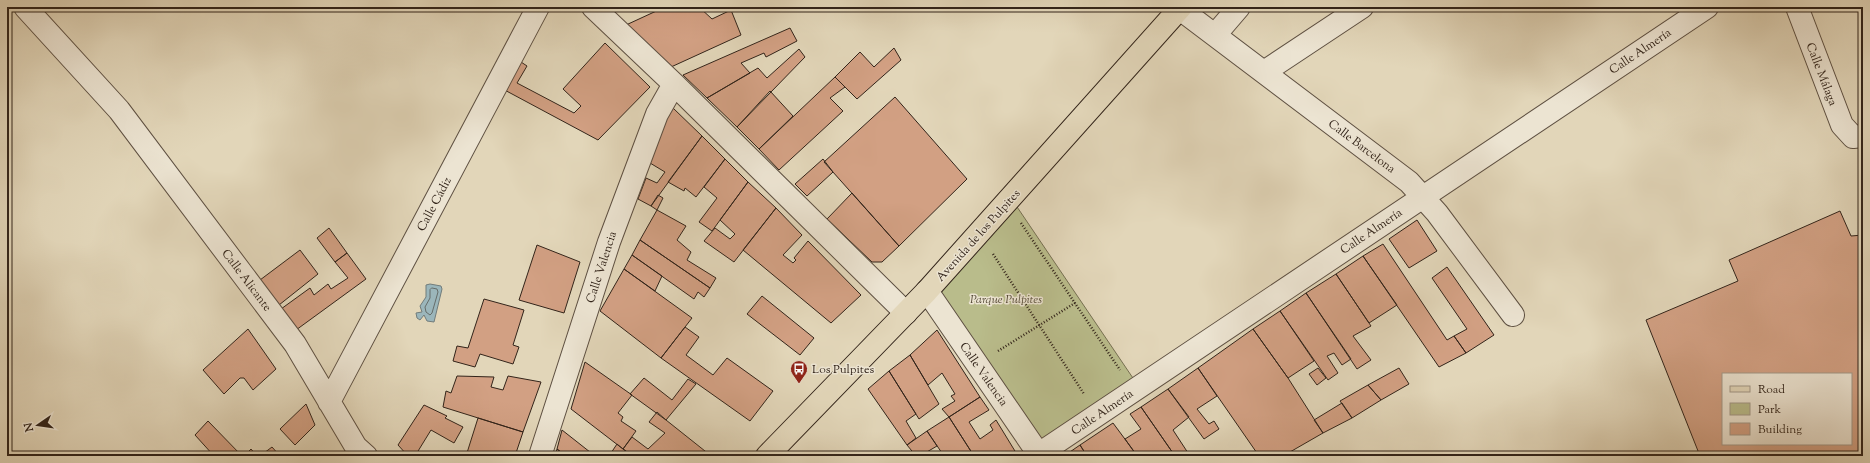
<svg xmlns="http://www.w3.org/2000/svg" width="1870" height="463" viewBox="0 0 1870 463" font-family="'Sorts Mill Goudy',serif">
<rect width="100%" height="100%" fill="#e2d6b9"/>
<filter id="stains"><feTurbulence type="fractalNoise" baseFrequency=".005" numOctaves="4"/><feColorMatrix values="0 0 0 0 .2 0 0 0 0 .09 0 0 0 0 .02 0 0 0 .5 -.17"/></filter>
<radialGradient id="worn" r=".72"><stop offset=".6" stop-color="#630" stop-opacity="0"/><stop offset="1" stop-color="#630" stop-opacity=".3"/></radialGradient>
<path fill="#b9bc8b" stroke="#767052" d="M1011,198L1139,387L1039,454L927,291Z"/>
<path fill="#9bb6bb" stroke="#717c7b" d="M430,284L441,286L442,289L434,322L427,321L424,315L420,320L417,318L416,313L422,312L420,306L426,297V285Z"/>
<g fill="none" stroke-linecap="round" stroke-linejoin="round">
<path stroke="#666d6a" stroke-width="1" d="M432,288L437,289L438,292L432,313L430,315L426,312L425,307L430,298V290Z"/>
</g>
<path fill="#d2a083" stroke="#32241a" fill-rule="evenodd" d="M665,7H699L712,19L731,10L741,35L671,67L626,25Z
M790,28L797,41L766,57L764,53L741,63L750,73L707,98L683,75Z
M605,43L650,87L598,140L499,87L515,58L527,66L517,83L574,113L581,106L563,89Z
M894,48L901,60L857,99L835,77L860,52L874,67Z
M799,49L805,57L737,127L707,98L758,68L767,78Z
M835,77L845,87L830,98L843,111L779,170L759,149Z
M770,91L793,116L759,149L737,127Z
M895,97L967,179L899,246L824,162Z
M673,108L702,136L651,206L638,199L646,178L657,183L665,172L650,163L659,124Z
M702,136L725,159L696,197L685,188L684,191L668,182Z
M725,159L748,182L712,231L699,222L717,198L704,187Z
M823,159L833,172L807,196L795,184Z
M748,182L776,208L734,262L704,241L715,228L730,239L735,234L720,220Z
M852,193L899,246L882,262H872L827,219Z
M658,195L663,198L657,210L651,206Z
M776,208L802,235L783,255L793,263L796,260L794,258L808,241L861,295L831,323L743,250Z
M657,210L686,226L677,240L691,252L687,260L716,278L710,288L640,240Z
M1840,211L1851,236L1863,235V456H1700L1646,320L1738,281L1729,260ZM1723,374H1851V444H1723Z
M1417,220L1437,251L1409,268L1389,239Z
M329,228L347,253L335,262L317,238Z
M640,240L710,288L704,297L698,292L694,299L632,255Z
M1383,244L1447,340L1454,336L1466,353L1439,367L1363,256Z
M537,245L580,262L564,313L519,300Z
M300,250L318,274L279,305L260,280Z
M347,253L366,279L296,330L281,309L310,288L314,295L328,284L331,289L348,278L335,262Z
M632,255L662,276L655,291L624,269Z
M1363,256L1397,305L1369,323L1336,274Z
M1447,267L1494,335L1466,353L1454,336L1467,329L1432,278Z
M624,269L692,318L661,358L600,311Z
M1336,274L1371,326L1353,336L1371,360L1357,369L1306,293Z
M1306,293L1351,359L1342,365L1334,353L1327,356L1338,373L1328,380L1280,311Z
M762,296L814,338L800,355L747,314Z
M484,299L524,310L513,345L519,347L513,364L480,354L475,367L453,361L457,346L468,348Z
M1280,311L1314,361L1288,378L1253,329Z
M685,327L699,337L686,355L713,375L727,358L773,391L750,421L661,358Z
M248,329L276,369L253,390L244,378H240L224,394L203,370Z
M1253,329L1288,378L1323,433L1283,456H1259L1198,368Z
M937,330L980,397L949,417L942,409L955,401L951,396L955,394L942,373L928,385L910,355Z
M910,355L939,404L919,419L889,371Z
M585,362L632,395L618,413L623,417L621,421L636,431L623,449L571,409Z
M1198,368L1217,396L1197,409L1209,424L1214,421L1219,429L1204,439L1168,389Z
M1318,368L1326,378L1317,385L1309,374Z
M1399,368L1409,384L1381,400L1368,385Z
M889,371L916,414L906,421L916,438L907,445L868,389Z
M457,376L494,377L491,387L503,390L508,376L541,382L523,432L443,407L446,391L451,393Z
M644,378L672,400L688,379L696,384L666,420L630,394Z
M1368,385L1381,400L1352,418L1340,401Z
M1168,389L1189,417L1173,430L1190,456H1175L1141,407Z
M980,397L989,410L969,422L980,439L993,430L990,425L996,420L1018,456H974L949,417Z
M1342,403L1352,418L1323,433L1314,420Z
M306,404L315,425L295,445L280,429Z
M424,405L447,416L445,418L463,427L454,443L431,430L415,456H408L398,445Z
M1141,407L1175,456H1137L1125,439L1141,429L1130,414Z
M657,412L666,420L710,455L709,456H633L623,449L632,437L648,449L665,433L649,422Z
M949,417L974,456H944L927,431Z
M478,418L523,432L515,456H466Z
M208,421L242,456H214L195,435Z
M1113,423L1136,454L1132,456H1087L1080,445Z
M562,430L595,456H566L557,449Z
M927,431L937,446L920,456H916L907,445Z
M617,444L623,449L633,456H609Z
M1080,445L1087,456H1064Z
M272,447L280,456H260Z
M251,449L257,456H244Z
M557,449L566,456H555Z"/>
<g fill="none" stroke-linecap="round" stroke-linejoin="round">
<g stroke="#5e5042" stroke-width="24">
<path id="street" d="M25,7L119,110L295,344L356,447L366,456
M593,7L674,84L906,313
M1797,7L1842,125L1853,137L1863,136
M1180,9L1409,182L1437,213L1513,315
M1215,35L1239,7
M1264,72L1362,7
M927,291L1040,456
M329,402L538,7
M540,456L609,242L657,114L674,84
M1036,456L1707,7"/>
</g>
<g stroke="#32241a" stroke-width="24">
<path id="primary" d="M767,456L927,291L1181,7"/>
</g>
<path stroke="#32241a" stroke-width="2.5" stroke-dasharray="1 2" stroke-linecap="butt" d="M1021,223L1120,370
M993,254L1084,394
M998,351L1075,303"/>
<use href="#street" stroke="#ece4d2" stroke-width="22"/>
<use href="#primary" stroke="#e2d6b9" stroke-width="22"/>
</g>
<defs>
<g id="bus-pin" transform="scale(0.9)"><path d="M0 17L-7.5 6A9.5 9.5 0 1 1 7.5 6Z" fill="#8f2418" stroke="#ece4d2"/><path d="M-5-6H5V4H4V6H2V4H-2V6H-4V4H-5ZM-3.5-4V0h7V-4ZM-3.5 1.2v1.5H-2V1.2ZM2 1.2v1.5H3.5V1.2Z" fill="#fff"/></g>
</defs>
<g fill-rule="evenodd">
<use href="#bus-pin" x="799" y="369"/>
</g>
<g text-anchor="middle" stroke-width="3" stroke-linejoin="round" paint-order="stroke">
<g font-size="12" fill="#32241a" stroke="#ece4d2">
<text transform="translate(1640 51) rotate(-34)" y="4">Calle Almería</text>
<text transform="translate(1822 74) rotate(69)" y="4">Calle Málaga</text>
<text transform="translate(1362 146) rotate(37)" y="4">Calle Barcelona</text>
<text transform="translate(434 204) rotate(-62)" y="4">Calle Cádiz</text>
<text transform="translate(1371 231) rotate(-34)" y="4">Calle Almería</text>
<text transform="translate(978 235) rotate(-48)" y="4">Avenida de los Pulpites</text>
<text transform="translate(601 267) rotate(-72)" y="4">Calle Valencia</text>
<text transform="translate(247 280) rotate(53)" y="4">Calle Alicante</text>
<text transform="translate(984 374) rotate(55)" y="4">Calle Valencia</text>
<text transform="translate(1102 412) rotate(-34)" y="4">Calle Almería</text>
</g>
<g font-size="12" font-style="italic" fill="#544a36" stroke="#ece4d2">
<text x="1006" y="303">Parque Pulpites</text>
</g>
<g font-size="12" fill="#32241a" stroke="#ece4d2" text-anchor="start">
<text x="812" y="373">Los Pulpites</text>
</g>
</g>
<rect width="1870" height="463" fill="none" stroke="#e2d6b9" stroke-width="24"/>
<rect x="8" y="8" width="1854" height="447" fill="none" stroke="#32241a" stroke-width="2"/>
<rect x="12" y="12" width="1846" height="439" fill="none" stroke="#32241a"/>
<rect x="1722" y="373" width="130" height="72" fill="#ece4d2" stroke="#a29788"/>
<rect x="1730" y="386" width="20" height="6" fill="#e2d6b9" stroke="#a29788"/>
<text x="1758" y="393" font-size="12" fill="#32241a">Road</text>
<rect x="1730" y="403" width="20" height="12" fill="#b9bc8b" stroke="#a29788"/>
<text x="1758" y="413" font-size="12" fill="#32241a">Park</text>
<rect x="1730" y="423" width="20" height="12" fill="#d2a083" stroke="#a29788"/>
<text x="1758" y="433" font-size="12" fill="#32241a">Building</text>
<g transform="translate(38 425) rotate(257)" stroke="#ece4d2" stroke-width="3" paint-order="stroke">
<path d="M0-3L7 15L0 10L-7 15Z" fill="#32241a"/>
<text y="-6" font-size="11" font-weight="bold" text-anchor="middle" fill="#32241a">N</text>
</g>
<rect width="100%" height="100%" filter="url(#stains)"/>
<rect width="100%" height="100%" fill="url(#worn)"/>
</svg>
